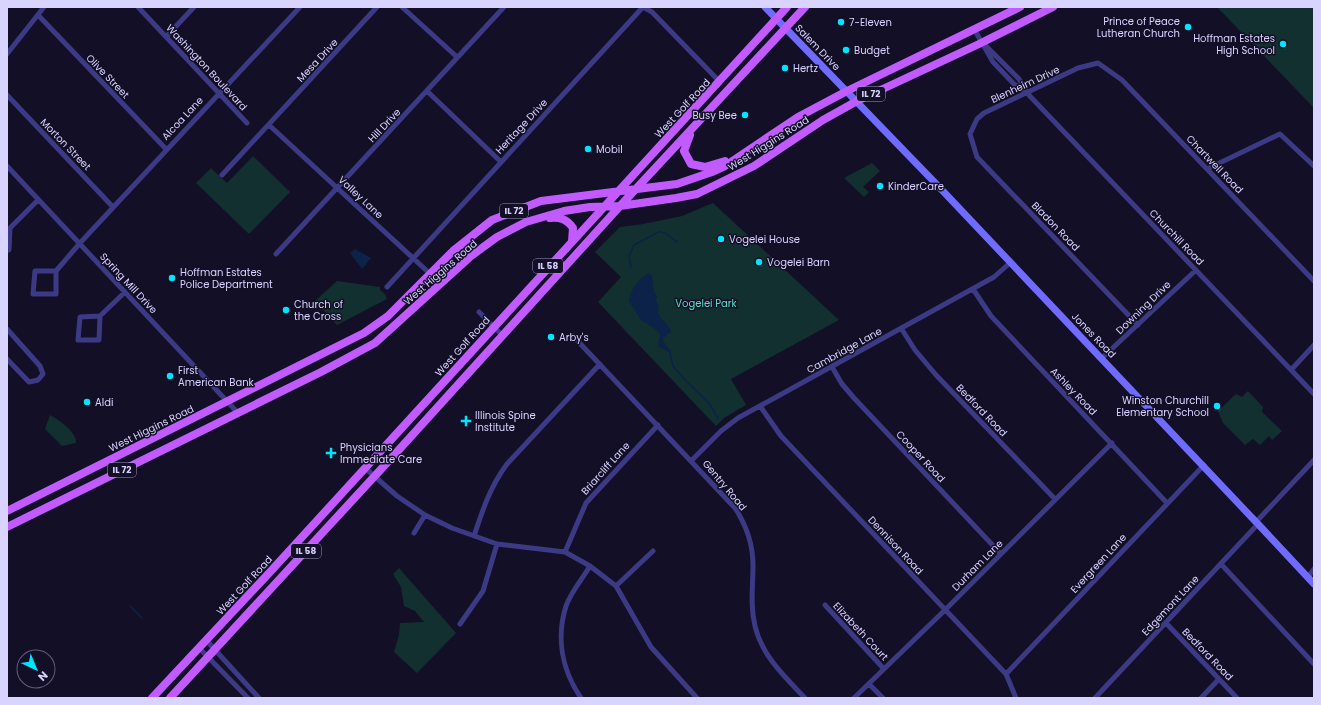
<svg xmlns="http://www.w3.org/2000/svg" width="1321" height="705" viewBox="0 0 1321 705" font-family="Poppins,sans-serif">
<rect width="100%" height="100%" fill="#130f26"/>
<path fill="#12302f" d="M1217,7H1314V108Z
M253,156L290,192L249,234L196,183L211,168L227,183Z
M872,163L880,171L863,187L869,192L864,197L844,178Z
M713,203L839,320L731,379L746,405L724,418L716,426L598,302L621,277L595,252L620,227L643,224L682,216Z
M337,281L380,287V290L385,294L387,299L337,325L315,301Z
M1248,391L1263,407L1262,412L1282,431L1272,440L1269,436L1260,445L1253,439L1245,445L1223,423L1218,411L1236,394L1242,397Z
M50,415C59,420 77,432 76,443L62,446L45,429Z
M399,568L456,633L417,673L394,652L399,635L400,623L424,622L415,611L404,606L401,587L393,574Z"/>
<path fill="#0c2248" d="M355,249L371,258L362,269L350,253Z
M648,273L652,276L654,292L657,296L656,301L659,306C654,318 670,322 671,332L663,338L664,343L671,351L670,353L658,346L660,334L655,329L641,320L629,301C629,291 640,278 648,273Z"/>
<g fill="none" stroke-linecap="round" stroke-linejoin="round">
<path stroke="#0c2248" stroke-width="1.5" d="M631,267L629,256L634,245L659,232L665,233L677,242
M670,353L673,366L686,381L708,402L718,418
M130,606L142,618"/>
<path stroke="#3d3a85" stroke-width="5" d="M138,7L247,123
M402,7L457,57
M38,15L166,149
M974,29L993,62L1014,84L1026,92L1314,394
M166,37L194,7
M985,45L1019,79L1026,91
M7,54L44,7
M427,91L501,162
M7,95L112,206
M269,125L440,283
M7,166L238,413
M1207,169L1280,134L1314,166
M222,175L377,7
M7,250H9L10,228L38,200
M276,254L504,7
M56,271H35L33,294H56V271L80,243L300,7
M387,287L643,7L652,12L720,82
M973,289L991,316L1167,503
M479,312L502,335
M100,316L99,340H78L80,317L100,316L125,292
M1138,325L977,157L970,134L977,119L984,113L1078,68L1098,63L1122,80L1314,281
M901,328L915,350L936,375L1055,499
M7,329L40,366L43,374L38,380L29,382L7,359
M573,336L735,508C746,525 753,544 753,565C753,586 750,606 755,626C762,656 785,677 805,698
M1102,358L1196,270
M832,367L842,384L854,398L1001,554
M1291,370L1314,345
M760,406L781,436L1006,674L1016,698
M692,460L721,431L738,418L994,277L1011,262
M365,468L397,496L425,515L452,528L497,544L565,552L590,566L616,586L651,647L697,698
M414,533L425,515
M474,536C483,509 490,487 507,464L600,364
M565,552L586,503L658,425
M1221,564L1314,664
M1308,577L1314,569
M616,586L653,551
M825,605L884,669
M1166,623L1237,698
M460,624L483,591L497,544
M206,640L259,698
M199,648L248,698
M1006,674L1204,465
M869,684L883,698
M581,698C562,670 556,638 566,606C571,592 583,578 590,566
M854,698L945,610L1112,443
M1095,698L1258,524L1256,522L1314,460
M1201,698L1219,679"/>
<path stroke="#6f6bff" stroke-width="7" d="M765,7L941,189L1256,522
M1258,524L1314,584"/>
<path stroke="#c25bff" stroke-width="8" d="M690,135L684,151L691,164L705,167L725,161
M550,218C560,217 567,219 573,228L572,241
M7,511L364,333L388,316L453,251L492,220L541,201L677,184L712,172L725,166L798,117L847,91L1020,7
M7,527L321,372L375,343L471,256L497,237L526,222L564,211L590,207L620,206L676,198L697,194L754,166L823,120L857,101L979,44L1053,7
M152,698L270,572L787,7
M170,698L396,453L620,206L805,7"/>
</g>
<g fill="#00e5ff" stroke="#130f26" stroke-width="1.5">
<circle cx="841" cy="22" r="4"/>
<circle cx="1188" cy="27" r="4"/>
<circle cx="1283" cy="44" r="4"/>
<circle cx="846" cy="50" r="4"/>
<circle cx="785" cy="68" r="4"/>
<circle cx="745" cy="115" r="4"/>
<circle cx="588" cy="149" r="4"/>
<circle cx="880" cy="186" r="4"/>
<circle cx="721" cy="239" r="4"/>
<circle cx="759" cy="262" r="4"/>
<circle cx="172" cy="278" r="4"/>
<circle cx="286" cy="310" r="4"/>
<circle cx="551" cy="337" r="4"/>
<circle cx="170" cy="376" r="4"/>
<circle cx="87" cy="402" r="4"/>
<circle cx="1217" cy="406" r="4"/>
<path d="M464 415h4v4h4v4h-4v4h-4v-4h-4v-4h4z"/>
<path d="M329 447h4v4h4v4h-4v4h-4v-4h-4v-4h4z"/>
</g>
<g text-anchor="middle" stroke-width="3" stroke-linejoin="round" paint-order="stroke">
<g fill="#130f26" stroke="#9e99be" stroke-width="1">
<rect x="857" y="87" width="28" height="14" rx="3"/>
<rect x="500" y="204" width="28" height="14" rx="3"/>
<rect x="533" y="259" width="30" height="14" rx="3"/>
<rect x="108" y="463" width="28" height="14" rx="3"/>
<rect x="291" y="544" width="30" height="14" rx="3"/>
</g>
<g font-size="9" font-weight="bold" fill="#d9d4ff">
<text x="871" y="97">IL 72</text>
<text x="514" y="214">IL 72</text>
<text x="548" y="269">IL 58</text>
<text x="122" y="473">IL 72</text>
<text x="306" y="554">IL 58</text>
</g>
<g font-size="10" fill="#d9d4ff" stroke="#130f26" text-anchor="start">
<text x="1180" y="25" text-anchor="end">Prince of Peace<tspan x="1180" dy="12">Lutheran Church</tspan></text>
<text x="849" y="26">7-Eleven</text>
<text x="1275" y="42" text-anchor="end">Hoffman Estates<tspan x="1275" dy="12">High School</tspan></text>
<text x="854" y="54">Budget</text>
<text x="793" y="72">Hertz</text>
<text x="737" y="119" text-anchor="end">Busy Bee</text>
<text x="596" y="153">Mobil</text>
<text x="888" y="190">KinderCare</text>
<text x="729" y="243">Vogelei House</text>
<text x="767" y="266">Vogelei Barn</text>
<text x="180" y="276">Hoffman Estates<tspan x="180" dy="12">Police Department</tspan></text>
<text x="294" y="308">Church of<tspan x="294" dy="12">the Cross</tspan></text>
<text x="559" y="341">Arby's</text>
<text x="178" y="374">First<tspan x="178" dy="12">American Bank</tspan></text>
<text x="1209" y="404" text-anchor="end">Winston Churchill<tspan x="1209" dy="12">Elementary School</tspan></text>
<text x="95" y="406">Aldi</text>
<text x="475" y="419">Illinois Spine<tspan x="475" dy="12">Institute</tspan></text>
<text x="340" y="451">Physicians<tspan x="340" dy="12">Immediate Care</tspan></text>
</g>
<g font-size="10" fill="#d9d4ff" stroke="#130f26">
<text transform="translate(818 47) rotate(46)" y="4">Salem Drive</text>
<text transform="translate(317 60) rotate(-47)" y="4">Mesa Drive</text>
<text transform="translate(207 67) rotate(47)" y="4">Washington Boulevard</text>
<text transform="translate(108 76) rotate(46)" y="4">Olive Street</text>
<text transform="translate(1025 84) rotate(-25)" y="4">Blenheim Drive</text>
<text transform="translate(682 108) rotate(-47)" y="4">West Golf Road</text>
<text transform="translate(182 118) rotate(-47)" y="4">Alcoa Lane</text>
<text transform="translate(384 125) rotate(-47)" y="4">Hill Drive</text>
<text transform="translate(521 126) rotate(-47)" y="4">Heritage Drive</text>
<text transform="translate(768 143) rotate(-32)" y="4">West Higgins Road</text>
<text transform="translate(66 144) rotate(46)" y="4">Morton Street</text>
<text transform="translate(1215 164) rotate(46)" y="4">Chartwell Road</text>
<text transform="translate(361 197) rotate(43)" y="4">Valley Lane</text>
<text transform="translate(1056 226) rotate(46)" y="4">Bladon Road</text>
<text transform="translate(1177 237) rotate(46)" y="4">Churchill Road</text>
<text transform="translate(440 272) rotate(-41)" y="4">West Higgins Road</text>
<text transform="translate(129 283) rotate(47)" y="4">Spring Mill Drive</text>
<text transform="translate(1143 307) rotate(-44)" y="4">Downing Drive</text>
<text transform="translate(1094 335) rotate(46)" y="4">Jones Road</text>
<text transform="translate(462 346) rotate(-48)" y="4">West Golf Road</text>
<text transform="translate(844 350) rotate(-29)" y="4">Cambridge Lane</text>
<text transform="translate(1074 391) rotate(46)" y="4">Ashley Road</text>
<text transform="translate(982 410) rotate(46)" y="4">Bedford Road</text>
<text transform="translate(151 428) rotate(-26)" y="4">West Higgins Road</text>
<text transform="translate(921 456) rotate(47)" y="4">Cooper Road</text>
<text transform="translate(605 468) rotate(-48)" y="4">Briarcliff Lane</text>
<text transform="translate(725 485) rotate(50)" y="4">Gentry Road</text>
<text transform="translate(896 545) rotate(47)" y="4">Dennison Road</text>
<text transform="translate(1098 563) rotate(-47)" y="4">Evergreen Lane</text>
<text transform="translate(977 565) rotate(-45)" y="4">Durham Lane</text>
<text transform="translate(244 585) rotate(-47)" y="4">West Golf Road</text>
<text transform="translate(1170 605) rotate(-47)" y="4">Edgemont Lane</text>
<text transform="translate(861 631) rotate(47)" y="4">Elizabeth Court</text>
<text transform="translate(1208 654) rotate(46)" y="4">Bedford Road</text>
</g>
<g font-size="10" fill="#5fe0c0" stroke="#130f26">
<text x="706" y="307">Vogelei Park</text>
</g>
</g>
<rect width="1321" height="705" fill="none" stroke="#d9d4ff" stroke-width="16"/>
<g transform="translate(36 669) rotate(136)"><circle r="19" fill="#130f26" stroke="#625e7d"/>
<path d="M0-3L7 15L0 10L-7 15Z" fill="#00e5ff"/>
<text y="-6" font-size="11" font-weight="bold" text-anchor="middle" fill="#d9d4ff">N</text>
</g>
</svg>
